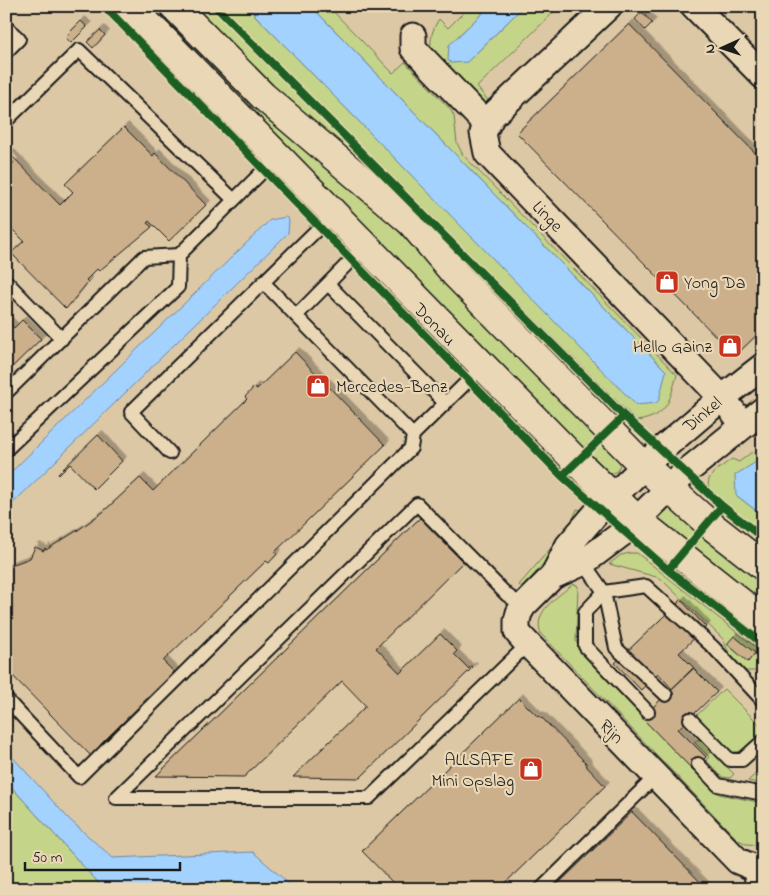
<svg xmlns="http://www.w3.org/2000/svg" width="769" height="895" viewBox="0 0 769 895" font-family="'Indie Flower',sans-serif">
<defs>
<filter id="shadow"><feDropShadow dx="4.5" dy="-4.5" stdDeviation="0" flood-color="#0004"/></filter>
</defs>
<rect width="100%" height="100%" fill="#ead7b5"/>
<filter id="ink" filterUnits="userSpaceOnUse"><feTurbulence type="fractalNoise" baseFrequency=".02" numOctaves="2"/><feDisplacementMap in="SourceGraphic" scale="10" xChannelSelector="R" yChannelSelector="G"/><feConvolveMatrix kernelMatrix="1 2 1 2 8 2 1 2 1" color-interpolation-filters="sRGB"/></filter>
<g filter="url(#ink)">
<path fill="#ddc8a5" d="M6,6H763V889H65L6,822Z"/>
<path fill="#c4d489" stroke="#707852" d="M138,6H165L401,234L597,436L581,450Z
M184,6H209L617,415L613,419Z
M219,6H246L636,404L666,371L311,6H328L393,73L405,62L450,109L454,116L457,143L463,155L677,375C669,402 668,416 637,421Z
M470,6H490L449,45L467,62L524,6H560L477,87L491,104L483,105L431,50C430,38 432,30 439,19L448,28Z
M115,7L257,150L255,155L112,10Z
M375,271L468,367L465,371L372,274Z
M486,385L565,466L562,470L482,389Z
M602,440L619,458L620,465L617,471L611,474H604L587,456Z
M752,452L761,460L741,472L736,495L763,516V533L715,496C697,479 719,469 732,459L739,462Z
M666,505L673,506L699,528L685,544L659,522L657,515Z
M577,509L581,510L572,529L523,588L519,585L567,529L572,521Z
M704,532L763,579V606L690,549Z
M630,553H637L763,653V671H742L732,661L723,639L660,578L609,564L621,555Z
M573,584L577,585L578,587L576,641L581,653L693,770L719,794L763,803V845L746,844L737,839L541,634C532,611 558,597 573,584Z
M724,689L763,728V730C754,740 744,756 730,751L696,716Z
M699,739L734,774L730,778L722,777L706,760L709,757L694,742Z
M763,767V784L748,781Z
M6,781L104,889H14L6,881Z
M235,881L249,885L253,889H160L184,883Z"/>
<path fill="#a3d2ff" stroke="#6d89a4" d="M246,6H311L666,371L659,400L656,403L636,405Z
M490,6H524L467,62L451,63L448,60L449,45Z
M286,217L289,220L288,233L6,510V477L270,220Z
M761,459L763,460V516L736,495L735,475Z
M6,750L70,820L113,858L253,852L295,889H253L249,885L235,881L184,883L160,889H104L6,781Z"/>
<path fill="#cbb08b" stroke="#1c1c1c" filter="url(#shadow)" d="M642,12L652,23L645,30L635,19Z
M81,21L87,27L71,43L65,37Z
M629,24L763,161V329L735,356L517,133Z
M100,30L105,35L93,48L87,42Z
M124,127L153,156L155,153L206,205L169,241L149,221L147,223L152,227L99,271L97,269L86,280L88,282L66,309L11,253L24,241L6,223V170L14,163L8,156L10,154L60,205L73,192L65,184Z
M6,320L14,328L22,320L41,339L6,373Z
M295,352L385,445L275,552L277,554L269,563L266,561L163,661L174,672L100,745L104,749L94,759L6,669V567L30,558L35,547L44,551L45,548L46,550L78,530L103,512L140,478L153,491L247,399L245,397L254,387L257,389Z
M98,435L122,461L94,489L70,464L59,475L58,474Z
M420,518L463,562L376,648L400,673L440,634L457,651L454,654L469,669L471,666L473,667L360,778L293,777L366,706L342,681L244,777L156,776Z
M681,600L706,627L679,653L694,668L672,689L658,673L641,690L615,663Z
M734,636L755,653L748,662L727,644Z
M693,668L717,692L678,729L706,757L693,770L642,718Z
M519,698L537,716L541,717L586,763L587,767L605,786L499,889H399L362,851Z
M632,812L707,889H553Z"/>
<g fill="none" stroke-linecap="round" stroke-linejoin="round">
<g stroke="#1c1c1c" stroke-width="16">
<path id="lane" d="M6,27L19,39L6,52
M6,121L79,50L234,200
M6,281L62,339
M263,282L413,435
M328,284L445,403
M296,316L365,246
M6,393L144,257L179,255L278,156
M6,450L178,287L179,255
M170,453L131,412L334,213
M581,559L604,592L646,586L714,648L763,701
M604,592L585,612V646L648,712
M604,592L616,648L666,695
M523,606L507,595L417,504L116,798H369L528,644
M6,699L79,777L411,448L413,435L483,366
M690,719L730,760H742L763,741
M698,764L718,785L763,794
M541,889L656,776
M749,889L755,868"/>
</g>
<g stroke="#1c1c1c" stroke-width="29">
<path id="street" d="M609,6L492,116L483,133L487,153L722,398L744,425
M694,6L763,76
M413,36V48L487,125
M763,366L722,398L662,449L599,510L568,546L553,576L523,606L519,613L517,621V632L524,640L738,861L755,868L763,867
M553,576L584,562L624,532L686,472L763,410"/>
</g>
<g stroke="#1c1c1c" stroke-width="31">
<path id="secondary" d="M129,6L158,34L577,462L637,520L763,620
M174,6L263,96L411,222L456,275L644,466L708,523L763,566"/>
</g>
<use href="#lane" stroke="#ead7b5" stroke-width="12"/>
<use href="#street" stroke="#ead7b5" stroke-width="25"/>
<use href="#secondary" stroke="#ead7b5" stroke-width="28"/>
<g stroke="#ead7b5" stroke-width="11">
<path id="cycleway" d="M102,6L111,13L562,476L668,570L763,644
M215,6L624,416L722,506L763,538
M562,476L624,416
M668,570L722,506"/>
</g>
<use href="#cycleway" stroke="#1b5e20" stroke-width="8"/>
</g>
</g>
<defs>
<g id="shop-square" transform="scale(1.25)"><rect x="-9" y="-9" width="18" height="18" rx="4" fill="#c8321e" stroke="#ead7b5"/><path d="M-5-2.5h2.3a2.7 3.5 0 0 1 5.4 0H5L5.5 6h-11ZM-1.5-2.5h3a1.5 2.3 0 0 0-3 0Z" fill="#fff"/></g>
</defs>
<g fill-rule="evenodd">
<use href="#shop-square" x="667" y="282"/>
<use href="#shop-square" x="730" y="346"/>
<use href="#shop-square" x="318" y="386"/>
<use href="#shop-square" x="531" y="769"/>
</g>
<g text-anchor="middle" stroke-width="4.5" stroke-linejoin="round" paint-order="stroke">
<g font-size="18" fill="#1c1c1c" stroke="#ead7b5">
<text transform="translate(548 216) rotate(46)" y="6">Linge</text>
<text transform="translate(435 324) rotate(46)" y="6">Donau</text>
<text transform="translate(702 414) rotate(-40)" y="6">Dinkel</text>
<text transform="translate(612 731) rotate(46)" y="6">Rijn</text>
</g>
<g font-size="18" fill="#1c1c1c" stroke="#ead7b5" text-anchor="start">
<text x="684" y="288">Yong Da</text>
<text x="712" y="352" text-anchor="end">Hello Gainz</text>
<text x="336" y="392">Mercedes-Benz</text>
<text x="514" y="765" text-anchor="end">ALLSAFE<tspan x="514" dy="21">Mini Opslag</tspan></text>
</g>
</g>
<rect width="769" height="895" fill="none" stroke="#ead7b5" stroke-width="25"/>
<rect x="12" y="12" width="744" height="870" fill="none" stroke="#1c1c1c" stroke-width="2" filter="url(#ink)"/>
<g transform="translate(722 48) rotate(267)" stroke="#ead7b5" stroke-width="4" paint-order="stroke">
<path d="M0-4L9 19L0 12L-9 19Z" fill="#1c1c1c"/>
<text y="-8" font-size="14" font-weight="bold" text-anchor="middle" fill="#1c1c1c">N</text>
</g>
<path d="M25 862v8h155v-8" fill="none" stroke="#1c1c1c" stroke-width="2.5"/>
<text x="32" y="862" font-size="15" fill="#1c1c1c" stroke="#ead7b5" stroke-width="4" paint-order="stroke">50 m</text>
</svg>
